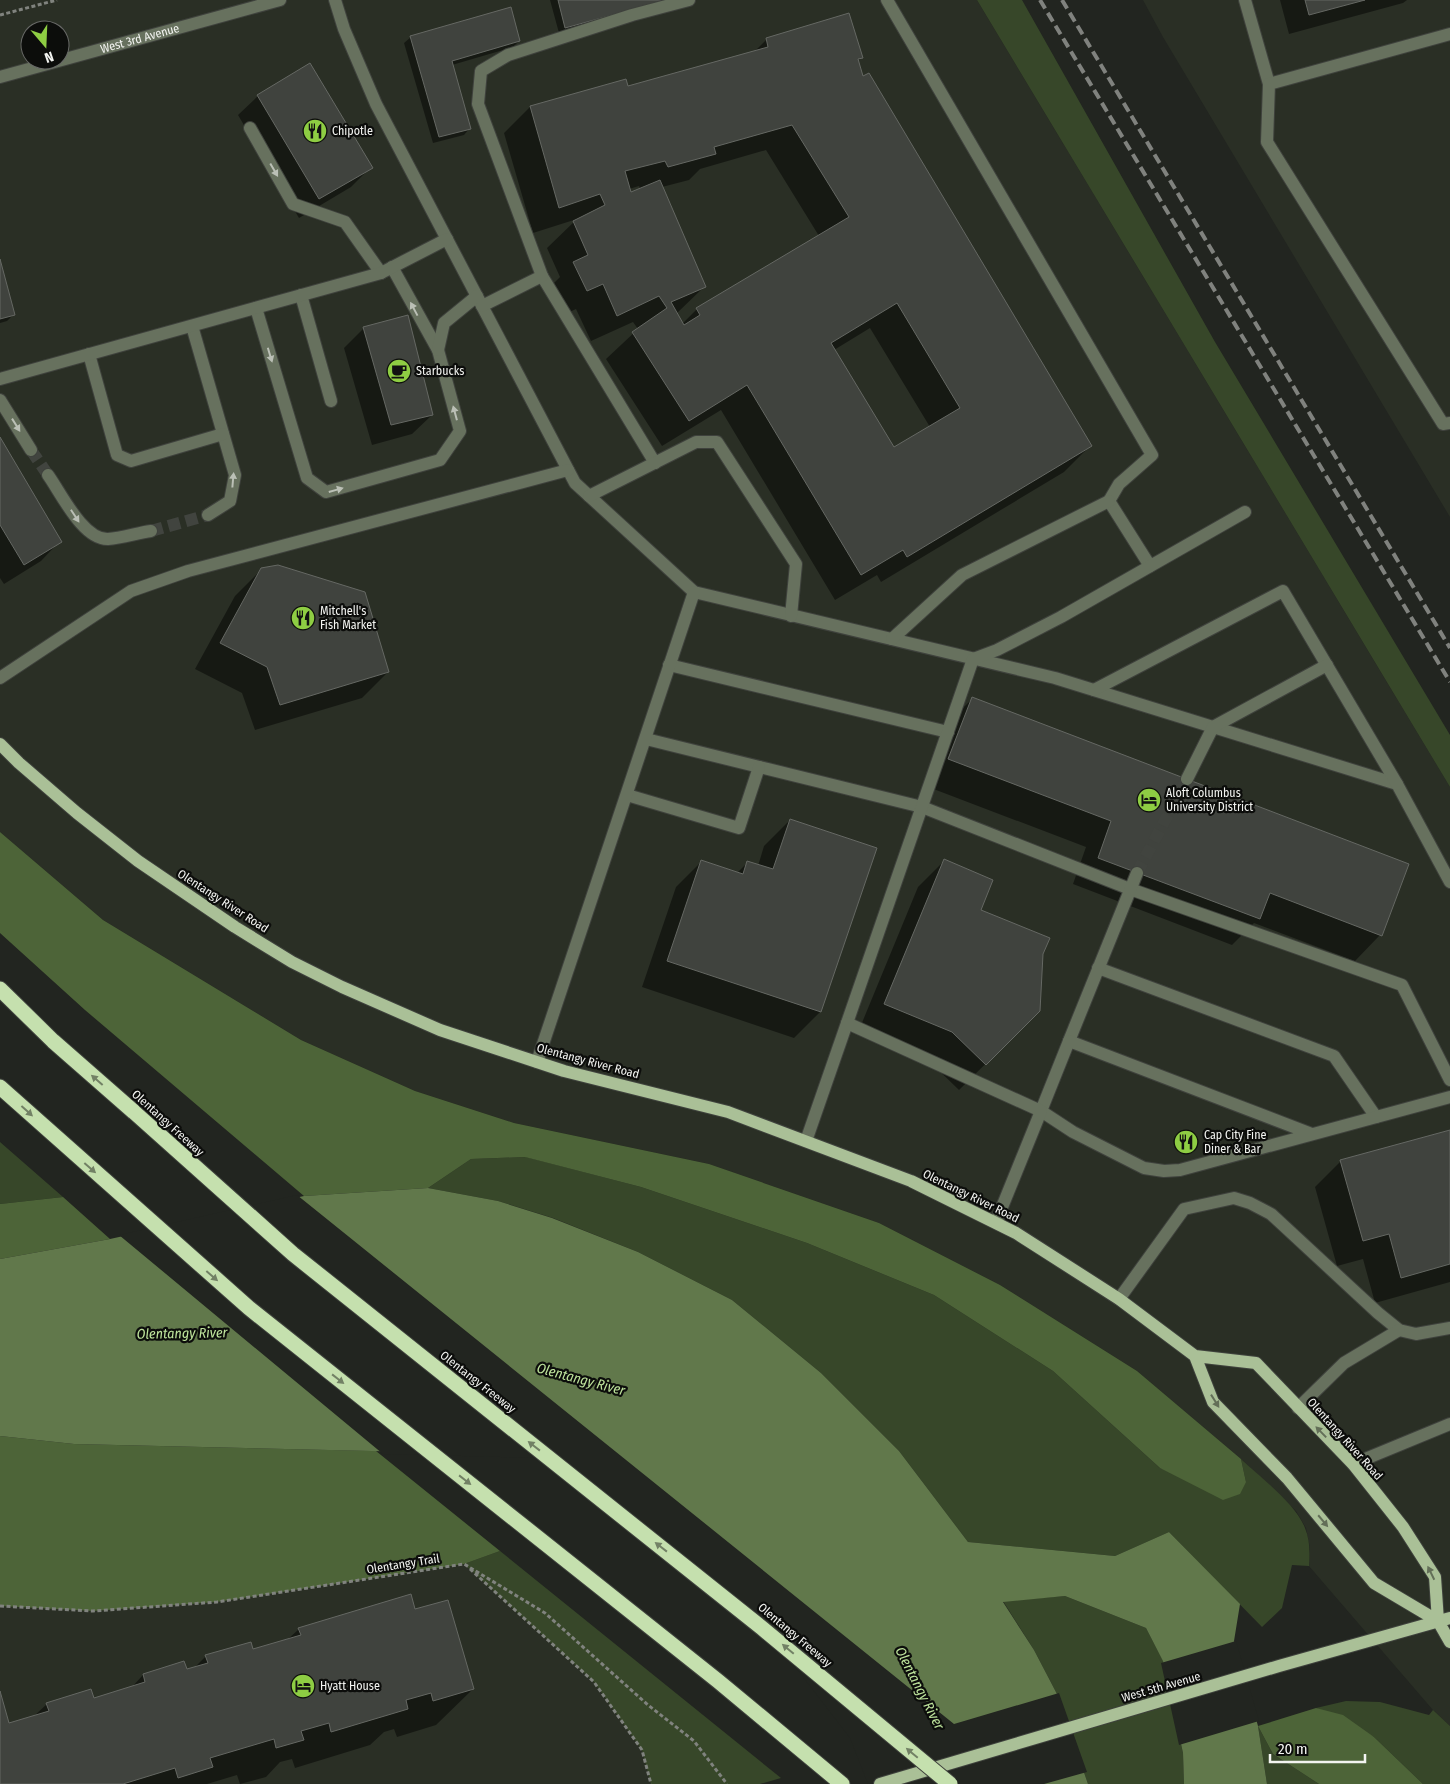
<svg xmlns="http://www.w3.org/2000/svg" width="1450" height="1784" viewBox="0 0 1450 1784" font-family="'Fira Sans Condensed',sans-serif">
<rect width="100%" height="100%" fill="#222520"/>
<path fill="#2a2f25" fill-rule="evenodd" d="M0,0H977L1450,787V1726L1433,1710L1309,1566L1310,1548L1306,1528L1296,1511L1241,1459L1137,1371L1000,1285L879,1223L709,1164L514,1123L415,1091L301,1040L103,920L0,832ZM30,30H60V60H30Z
M1143,0H1450V517L1163,37Z
M500,1551L675,1784H0V1606L93,1611L217,1602L464,1564Z"/>
<path fill="#374729" d="M977,0H1022L1215,342L1450,735V787Z
M0,1142L63,1197L0,1204Z
M526,1157L641,1187L807,1243L934,1295L1053,1371L1160,1468L1246,1482L1241,1459C1260,1477 1296,1504 1305,1528C1310,1540 1310,1553 1309,1566L1292,1565L1282,1608L1262,1627L1169,1532L1115,1556L968,1542L899,1451L821,1373L732,1300L638,1252L553,1218L498,1201L428,1188L471,1159Z
M500,1551L781,1778L760,1784H651L642,1750L594,1682L464,1564Z
M1065,1596L1146,1628L1163,1660L1183,1753L1184,1784H1088L1057,1694L1034,1650L1003,1601Z
M1346,1701L1380,1702L1429,1715L1433,1710L1450,1726V1784H1423L1374,1737L1316,1708Z
M1258,1726L1273,1754L1319,1784H1267Z"/>
<path fill="#4d6438" d="M0,832L103,920L301,1040L415,1091L514,1123L709,1164L879,1223L1000,1285L1137,1371L1241,1459L1246,1482L1240,1494L1223,1500L1160,1468L1053,1371L934,1295L807,1243L641,1187L525,1157L471,1159L428,1188L304,1196L85,1010L0,933Z
M63,1197L110,1239L0,1259V1204Z
M0,1436L74,1444L376,1451L500,1551L464,1564L217,1602L93,1611L0,1606Z
M1316,1708L1343,1715L1374,1737L1423,1784H1319L1273,1754L1258,1726Z"/>
<path fill="#61784b" d="M428,1188L498,1201L552,1218L638,1252L732,1300L821,1373L899,1451L968,1542L1115,1556L1169,1532L1240,1604L1234,1641L1258,1726L1267,1784H1184L1183,1753L1163,1661L1146,1628L1065,1596L1003,1602L1034,1650L1057,1694L1088,1784H870L852,1737L775,1637L621,1503L538,1455L74,1444L0,1436V1259L110,1239L304,1196Z"/>
<path fill="#222520" d="M297,1195L954,1724L1059,1693L1087,1772L1044,1784H868L850,1738L773,1638L620,1505L537,1458L383,1454L119,1235Z
M1236,1641L1259,1721L1179,1745L1161,1663Z"/>
<path fill="#0007" fill-rule="evenodd" d="M550,0H676L559,33Z
M1280,0H1407L1403,3L1289,34Z
M411,37L519,41L513,47L452,65L470,128L464,135L433,143L404,43Z
M767,39L862,57L857,62L862,78L1090,446L1064,472L881,582L877,575L835,600L721,410L662,446L606,359L638,329L633,322L591,341L576,309L561,316L548,289L560,277L547,248L577,219L533,233L504,133L530,107L625,80L627,88L753,53ZM766,150L819,236L697,309L682,324L676,314L704,287L662,187L689,180L700,169ZM639,186L641,190L630,194L629,189ZM870,328L930,427L894,449L834,350Z
M258,96L371,167L351,187L299,218L238,115Z
M0,263L14,314L7,321L0,323Z
M407,316L432,415L412,434L372,445L344,348L363,329Z
M0,439L60,541L41,561L4,584L0,578Z
M262,569L388,672L362,698L255,730L242,693L195,669L235,596Z
M973,698L1380,935L1355,961L1254,923L1232,945L1073,884L1086,847L923,785L947,724Z
M790,820L875,849L820,1012L794,1038L642,987L676,887L702,861L737,873L748,862L758,866L764,846Z
M944,861L980,910L1042,954L1039,1011L959,1090L926,1058L859,1030L918,887Z
M1450,1132V1282L1375,1303L1363,1259L1337,1266L1315,1187L1341,1161Z
M415,1611L473,1689L436,1725L397,1737L394,1729L384,1732L370,1745L295,1768L292,1759L280,1762L266,1777L240,1784L237,1775L207,1784H0V1695L9,1724L34,1716L47,1704L93,1699L131,1688L143,1675L186,1671L193,1669L206,1656L252,1651L287,1640L299,1629Z"/>
<path fill="#40433e" stroke="#656863" fill-rule="evenodd" d="M558,0H667L565,28Z
M1305,0H1365L1309,15Z
M511,7L520,41L452,61L471,129L439,137L410,36Z
M849,13L863,58L858,59L863,76L869,73L1092,446L907,557L903,550L861,575L747,385L689,421L632,332L667,308L659,296L617,316L603,284L587,291L573,262L588,255L573,221L605,205L600,194L559,208L530,106L626,79L628,86L768,47L766,38ZM792,125L849,217L696,308L700,315L684,325L671,302L706,287L660,180L631,192L625,171L665,161L668,167L716,154L714,147ZM897,303L960,408L894,447L831,343Z
M310,63L373,168L319,199L257,95Z
M0,259L15,315L0,319Z
M408,315L433,415L391,425L363,327Z
M0,437L62,542L24,565L0,525Z
M278,565L365,592L389,672L280,705L267,667L220,643L261,568Z
M972,697L1409,864L1382,936L1270,893L1260,919L1098,858L1111,821L948,759Z
M790,819L877,848L821,1012L667,961L701,860L743,874L747,861L773,869Z
M944,859L993,880L981,910L1050,938L1043,954L1040,1011L986,1065L952,1032L884,1004Z
M1450,1130V1264L1401,1278L1389,1234L1363,1241L1340,1160Z
M411,1594L415,1609L448,1600L474,1689L433,1701L431,1693L406,1700L408,1709L331,1732L329,1723L301,1731L304,1740L276,1748L274,1739L210,1758L213,1767L178,1778L175,1768L123,1784H0V1691L9,1723L49,1711L46,1703L91,1689L94,1698L145,1682L143,1674L184,1661L187,1669L208,1663L205,1655L251,1642L253,1649L301,1635L298,1628Z"/>
<g fill="none" stroke-linecap="round" stroke-linejoin="round">
<path stroke="#41443f" stroke-width="12" stroke-dasharray="12 6" stroke-linecap="butt" d="M31,450L48,475
M151,531L208,515
M1137,873L1187,779"/>
<g stroke="#3f423d" stroke-width="14">
<g id="minor">
<path d="M335,0L344,29L376,104L575,483L694,592L1055,678L1397,784L1450,882"/>
<path d="M887,0L1152,455L1119,484L1109,501L1150,566"/>
<path d="M1245,0L1269,84"/>
<path d="M1450,34L1269,84L1267,142L1443,424L1450,423"/>
<path id="s1" d="M0,77L280,0"/>
<path d="M250,128L293,204L345,222L381,273"/>
<path d="M542,276L655,463"/>
<path d="M301,295L331,401"/>
<path d="M482,306L542,276L478,104L481,71L508,55L632,15L689,0"/>
<path d="M256,308L307,478L326,492L440,460L460,431L438,350L392,267"/>
<path d="M192,326L235,475L230,501L208,515"/>
<path d="M438,350L444,323L477,296"/>
<path d="M89,354L117,455L131,461L223,434"/>
<path d="M0,379L381,273L447,239"/>
<path d="M0,400L31,450"/>
<path d="M48,475C61,493 83,540 108,539C122,538 137,533 151,531"/>
<path d="M589,496L696,442H717L796,564L791,616"/>
<path d="M892,639L962,575L1109,501"/>
<path d="M669,665L948,732"/>
<path d="M0,678L131,591L188,571L568,470"/>
<path d="M1094,690L1283,591L1397,784"/>
<path d="M646,739L922,807L1130,889L1402,985L1450,1080"/>
<path d="M1187,779L1213,727L1327,665"/>
<path d="M627,795L739,828L759,767"/>
<path d="M1098,968L1334,1056L1376,1117"/>
<path d="M847,1023L973,659L997,650L1061,617L1245,512"/>
<path d="M1069,1041L1137,873"/>
<path d="M537,1062L694,592"/>
<path d="M1312,1134L1069,1041L1041,1111L1073,1132L1144,1168L1164,1171L1180,1170L1450,1097"/>
<path d="M806,1141L847,1023L1041,1111L996,1222"/>
<path d="M1119,1299L1184,1209L1234,1198L1250,1203L1271,1214L1378,1313L1399,1330L1416,1334L1450,1328"/>
<path d="M1298,1408L1344,1363L1399,1330"/>
<path d="M1353,1464L1450,1424"/>
</g>
</g>
<g stroke="#3f423d" stroke-width="14">
<path id="major" d="M0,744L19,763L77,813L138,861L235,927L292,962L342,987L440,1030L564,1071L728,1112L911,1181L1016,1233L1119,1299L1195,1356L1256,1363L1353,1464L1403,1527L1435,1577L1438,1621L1450,1642
M1195,1356L1213,1402L1287,1478L1374,1583L1438,1621
M880,1784L1279,1666L1450,1618"/>
</g>
<g stroke="#3f423d" stroke-width="17">
<path id="highway" d="M0,989L53,1041L134,1112
M0,1087L249,1308L718,1681L842,1784"/>
</g>
<path stroke="#80837e" stroke-width="3" stroke-dasharray="4 2.5" stroke-linecap="butt" d="M0,15L57,0
M470,1569L594,1682L642,1750L651,1784
M0,1606L93,1611L217,1602L464,1564L545,1613L648,1705L694,1741L727,1784"/>
<use href="#minor" stroke="#67715e" stroke-width="12"/>
<use href="#major" stroke="#aac097" stroke-width="12"/>
<use href="#highway" stroke="#c5e0ae" stroke-width="15"/>
<path stroke="#80827e" stroke-width="4" stroke-dasharray="10 5" stroke-linecap="butt" d="M1040,0L1450,682
M1062,0L1450,648"/>
<g stroke="#3f423d" stroke-width="17" stroke-linecap="butt">
<path id="highway-bridge" d="M134,1112L293,1254L762,1628L950,1784"/>
</g>
<use href="#highway-bridge" stroke="#c5e0ae" stroke-width="15"/>
</g>
<defs><path id="oneway-solid" d="M-6-.8H1V-3.2L6.5 0L1 3.2V.8H-6Z" transform="scale(1.25)"/></defs>
<g fill="#bbc0b6">
<use href="#oneway-solid" transform="translate(274 170) rotate(60)"/>
<use href="#oneway-solid" transform="translate(414 309) rotate(-118)"/>
<use href="#oneway-solid" transform="translate(270 355) rotate(73)"/>
<use href="#oneway-solid" transform="translate(455 413) rotate(-105)"/>
<use href="#oneway-solid" transform="translate(16 425) rotate(58)"/>
<use href="#oneway-solid" transform="translate(233 480) rotate(-85)"/>
<use href="#oneway-solid" transform="translate(336 490) rotate(-16)"/>
<use href="#oneway-solid" transform="translate(75 516) rotate(57)"/>
</g>
<g fill="#728165">
<use href="#oneway-solid" transform="translate(97 1080) rotate(-139)"/>
<use href="#oneway-solid" transform="translate(27 1111) rotate(42)"/>
<use href="#oneway-solid" transform="translate(90 1168) rotate(41)"/>
<use href="#oneway-solid" transform="translate(212 1276) rotate(41)"/>
<use href="#oneway-solid" transform="translate(338 1379) rotate(38)"/>
<use href="#oneway-solid" transform="translate(534 1446) rotate(-142)"/>
<use href="#oneway-solid" transform="translate(465 1480) rotate(38)"/>
<use href="#oneway-solid" transform="translate(661 1547) rotate(-142)"/>
<use href="#oneway-solid" transform="translate(788 1649) rotate(-140)"/>
<use href="#oneway-solid" transform="translate(912 1753) rotate(-140)"/>
</g>
<g fill="#636f58">
<use href="#oneway-solid" transform="translate(1215 1401) rotate(58)"/>
<use href="#oneway-solid" transform="translate(1321 1432) rotate(-134)"/>
<use href="#oneway-solid" transform="translate(1323 1521) rotate(50)"/>
<use href="#oneway-solid" transform="translate(1431 1573) rotate(-116)"/>
</g>
<defs>
<g id="restaurant-disc" transform="scale(1.25)"><circle r="9.5" fill="#8ecd43" stroke="#0c0d0b"/><path d="M-5-6h1v4h1v-4h1v4h1v-4h1v5L-1.5 .5V6h-2V.5L-5-1ZM5-6V6H3V1.5H1.5Q1.5-4 5-6Z" fill="#111"/></g>
<g id="cafe-disc" transform="scale(1.25)"><circle r="9.5" fill="#8ecd43" stroke="#0c0d0b"/><path d="M-5.5-4.5H6V0H3Q3 3.5 0 3.5H-2.5Q-5.5 3.5-5.5 0ZM3-3.2v2h1.7v-2ZM-6 4.5H4V6H-6Z" fill="#111"/></g>
<g id="hotel-disc" transform="scale(1.25)"><circle r="9.5" fill="#8ecd43" stroke="#0c0d0b"/><path d="M-6-4.5h1.5V1H6V5H4.5V3h-9V5H-6ZM-4 0a1.8 1.8 0 1 1 3.6 0ZM.5 0V-2.5h3Q6-2.5 6 0Z" fill="#111"/></g>
</defs>
<g fill-rule="evenodd">
<use href="#restaurant-disc" x="315" y="131"/>
<use href="#cafe-disc" x="399" y="371"/>
<use href="#restaurant-disc" x="303" y="618"/>
<use href="#hotel-disc" x="1149" y="800"/>
<use href="#restaurant-disc" x="1186" y="1142"/>
<use href="#hotel-disc" x="303" y="1686"/>
</g>
<g text-anchor="middle" stroke-width="4.5" stroke-linejoin="round" paint-order="stroke">
<g font-size="12" fill="#f3f4f1" stroke="#0c0d0b">
<text dy="4" stroke="none"><textPath href="#s1" startOffset="145">West 3rd Avenue</textPath></text>
<text transform="translate(223 901) rotate(33)" y="4">Olentangy River Road</text>
<text transform="translate(588 1061) rotate(15)" y="4">Olentangy River Road</text>
<text transform="translate(168 1123) rotate(42)" y="4">Olentangy Freeway</text>
<text transform="translate(971 1196) rotate(26)" y="4">Olentangy River Road</text>
<text transform="translate(478 1382) rotate(38)" y="4">Olentangy Freeway</text>
<text transform="translate(1345 1439) rotate(48)" y="4">Olentangy River Road</text>
<text transform="translate(403 1564) rotate(-9)" y="4">Olentangy Trail</text>
<text transform="translate(795 1635) rotate(40)" y="4">Olentangy Freeway</text>
<text transform="translate(1161 1687) rotate(-16)" y="4">West 5th Avenue</text>
</g>
<g font-size="12" fill="#f3f4f1" stroke="#0c0d0b" text-anchor="start">
<text x="332" y="135">Chipotle</text>
<text x="416" y="375">Starbucks</text>
<text x="320" y="615">Mitchell's<tspan x="320" dy="14">Fish Market</tspan></text>
<text x="1166" y="797">Aloft Columbus<tspan x="1166" dy="14">University District</tspan></text>
<text x="1204" y="1139">Cap City Fine<tspan x="1204" dy="14">Diner &amp; Bar</tspan></text>
<text x="320" y="1690">Hyatt House</text>
</g>
<g font-size="14" font-style="italic" fill="#bee49c" stroke="#0c0d0b">
<text transform="translate(182 1333) rotate(-1)" y="5">Olentangy River</text>
<text transform="translate(581 1379) rotate(15)" y="5">Olentangy River</text>
<text transform="translate(920 1688) rotate(63)" y="5">Olentangy River</text>
</g>
</g>
<g transform="translate(45 45) rotate(161)"><circle r="24" fill="#0c0d0b" stroke="#686967"/>
<path d="M0-4L9 19L0 12L-9 19Z" fill="#8ecd43"/>
<text y="-8" font-size="14" font-weight="bold" text-anchor="middle" fill="#f3f4f1">N</text>
</g>
<path d="M1270 1754v8h95v-8" fill="none" stroke="#f3f4f1" stroke-width="2.5"/>
<text x="1278" y="1754" font-size="15" fill="#f3f4f1" stroke="#0c0d0b" stroke-width="4" paint-order="stroke">20 m</text>
</svg>
